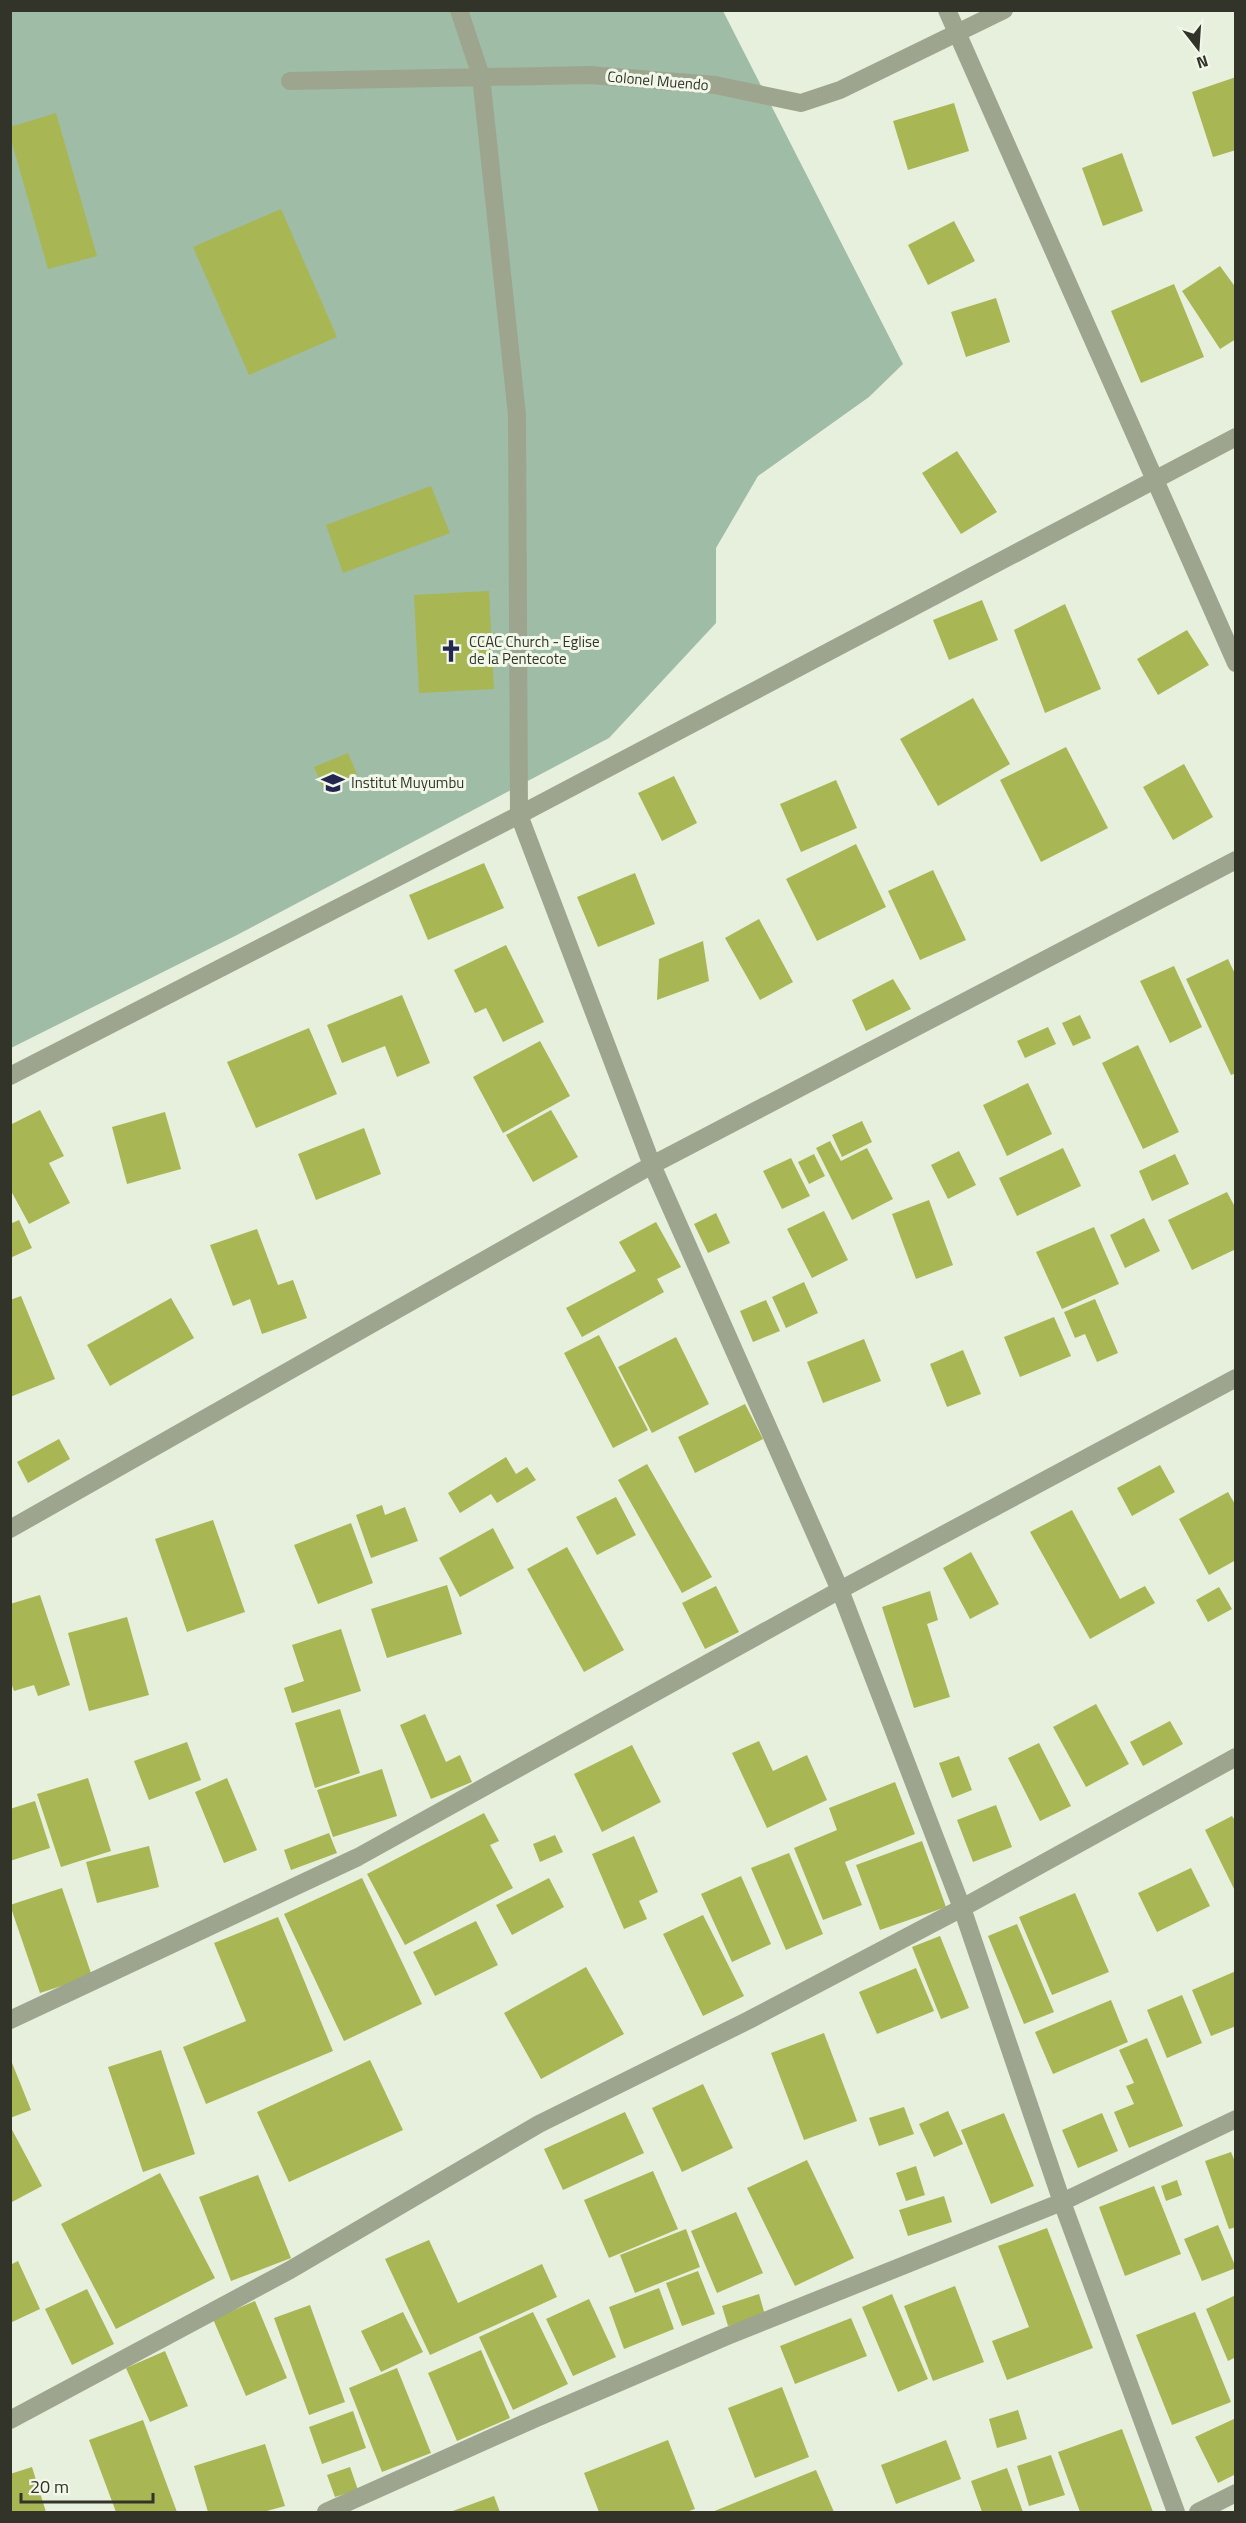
<svg xmlns="http://www.w3.org/2000/svg" width="1246" height="2523" viewBox="0 0 1246 2523" font-family="'Titillium Web',sans-serif">
<rect width="100%" height="100%" fill="#e7efdd"/>
<path fill="#9fbca6" d="M11,11H723L903,364L869,397L758,476L716,548V623L609,738L235,936L11,1048Z"/>
<path fill="#a9b654" d="M1236,77V150L1213,157L1192,92Z
M954,103L969,151L908,170L893,121Z
M56,113L97,256L48,269L10,136V127Z
M1122,153L1143,211L1103,226L1082,168Z
M281,209L337,337L249,375L193,247Z
M954,221L975,261L928,285L908,245Z
M1220,266L1236,288V339L1220,349L1182,291Z
M1174,284L1204,357L1141,383L1111,311Z
M996,298L1010,342L966,357L951,312Z
M957,451L997,512L961,534L922,473Z
M431,486L450,533L343,573L326,525Z
M489,591L494,689L419,693L414,595Z
M982,600L998,640L949,660L933,620Z
M1065,604L1101,689L1045,713L1014,630Z
M1187,630L1209,665L1158,695L1137,659Z
M973,698L1010,764L938,806L900,739Z
M1066,747L1108,828L1041,862L1000,780Z
M348,753L357,774L323,788L314,767Z
M1184,764L1213,817L1173,840L1143,787Z
M674,776L697,823L662,841L638,793Z
M836,780L857,828L801,852L780,804Z
M856,844L886,907L817,941L786,879Z
M484,863L504,908L428,940L409,895Z
M933,870L966,940L920,960L888,891Z
M635,873L655,924L598,947L577,897Z
M759,919L793,982L760,1000L725,938Z
M703,941L709,981L657,1000L659,959Z
M506,945L544,1022L503,1042L486,1008L475,1013L454,970Z
M1228,959L1236,976V1073L1231,1075L1186,979Z
M1174,966L1202,1027L1170,1043L1140,981Z
M893,979L911,1009L866,1031L852,1000Z
M402,995L430,1063L397,1077L385,1046L342,1063L327,1025Z
M1080,1015L1091,1038L1073,1046L1062,1023Z
M1048,1027L1056,1044L1025,1058L1017,1041Z
M309,1028L337,1094L256,1128L227,1062Z
M540,1041L570,1096L503,1133L473,1077Z
M1138,1045L1179,1132L1143,1149L1102,1063Z
M1028,1083L1052,1134L1007,1156L983,1105Z
M40,1110L64,1156L49,1163L70,1203L29,1224L10,1189V1125Z
M551,1110L578,1157L533,1182L506,1135Z
M165,1112L181,1169L127,1184L112,1127Z
M862,1121L872,1142L842,1157L832,1135Z
M364,1128L381,1174L316,1200L298,1154Z
M830,1141L841,1161L867,1148L893,1199L852,1220L816,1148Z
M1063,1148L1081,1186L1017,1216L999,1178Z
M959,1151L976,1185L948,1199L931,1165Z
M814,1154L825,1176L809,1184L798,1162Z
M1175,1154L1189,1184L1152,1201L1139,1171Z
M791,1158L810,1196L782,1209L763,1171Z
M1227,1192L1236,1209V1249L1192,1270L1168,1220Z
M929,1200L953,1265L916,1279L892,1214Z
M824,1211L848,1260L812,1278L787,1229Z
M716,1213L730,1243L708,1253L694,1224Z
M1144,1218L1160,1251L1125,1268L1110,1235Z
M19,1220L32,1248L10,1258V1224Z
M656,1222L681,1267L657,1279L664,1292L582,1337L566,1308L636,1271L619,1242Z
M1094,1227L1119,1284L1062,1309L1036,1252Z
M257,1229L278,1285L293,1280L307,1318L262,1334L250,1299L233,1306L210,1245Z
M804,1282L818,1313L786,1328L772,1297Z
M21,1296L55,1379L10,1397V1300Z
M171,1298L194,1338L110,1386L87,1345Z
M1095,1299L1118,1353L1097,1362L1085,1334L1075,1338L1064,1312Z
M766,1300L780,1331L753,1342L740,1311Z
M1054,1317L1071,1356L1020,1377L1004,1337Z
M599,1335L648,1430L613,1448L564,1353Z
M676,1337L709,1404L652,1433L618,1367Z
M864,1339L881,1381L823,1403L807,1362Z
M963,1350L981,1394L947,1407L930,1364Z
M745,1404L763,1439L695,1473L678,1437Z
M59,1439L70,1459L28,1483L17,1462Z
M506,1457L516,1474L527,1467L536,1480L497,1503L491,1494L460,1513L448,1493Z
M647,1464L712,1577L682,1593L618,1480Z
M1160,1465L1175,1492L1132,1516L1117,1488Z
M1228,1492L1236,1506V1560L1209,1575L1179,1519Z
M616,1497L636,1535L597,1555L576,1517Z
M382,1505L385,1515L405,1507L418,1541L371,1558L356,1515Z
M1072,1510L1120,1599L1145,1586L1155,1603L1090,1639L1030,1532Z
M213,1520L245,1612L187,1632L155,1539Z
M351,1523L373,1583L318,1604L294,1545Z
M493,1528L514,1568L460,1597L439,1558Z
M567,1547L624,1650L584,1672L527,1569Z
M971,1552L999,1604L970,1619L943,1568Z
M447,1585L462,1634L387,1658L371,1609Z
M716,1586L739,1632L705,1649L682,1603Z
M1219,1587L1232,1609L1208,1622L1196,1600Z
M930,1591L938,1620L927,1624L950,1697L914,1708L882,1607Z
M40,1595L70,1685L38,1696L34,1685L14,1691L10,1680V1604Z
M127,1617L149,1695L89,1711L68,1633Z
M341,1629L361,1691L292,1713L284,1688L304,1681L292,1645Z
M1096,1704L1129,1764L1086,1787L1053,1727Z
M340,1709L360,1773L315,1788L295,1723Z
M425,1714L446,1762L460,1755L472,1782L431,1799L400,1725Z
M1170,1721L1183,1744L1143,1766L1130,1742Z
M759,1741L773,1771L807,1755L827,1800L767,1828L732,1753Z
M187,1742L201,1780L149,1800L134,1761Z
M1039,1743L1071,1806L1040,1821L1008,1758Z
M632,1745L661,1802L602,1832L574,1774Z
M959,1756L972,1790L952,1798L939,1763Z
M382,1769L397,1816L333,1837L317,1790Z
M88,1778L111,1851L61,1867L37,1794Z
M227,1778L257,1850L224,1863L195,1792Z
M895,1782L915,1834L845,1862L862,1905L823,1920L794,1848L837,1830L829,1808Z
M35,1801L50,1848L10,1861V1809Z
M996,1805L1012,1847L973,1862L957,1820Z
M484,1813L499,1841L490,1845L513,1888L405,1945L367,1874Z
M1232,1816L1236,1822V1893L1205,1830Z
M329,1833L337,1853L291,1870L284,1850Z
M555,1835L563,1852L540,1862L533,1844Z
M634,1836L658,1892L639,1901L647,1919L624,1929L592,1854Z
M922,1841L946,1907L880,1930L856,1865Z
M149,1846L159,1887L97,1903L86,1862Z
M789,1853L823,1934L786,1950L751,1868Z
M1191,1868L1210,1906L1157,1932L1138,1893Z
M741,1876L771,1944L732,1962L701,1894Z
M362,1878L422,2004L344,2041L284,1914Z
M549,1878L564,1907L512,1935L496,1905Z
M62,1888L92,1976L40,1993L10,1905Z
M1075,1893L1109,1972L1052,1995L1019,1917Z
M703,1915L744,1996L703,2016L663,1934Z
M278,1917L333,2051L206,2104L183,2047L246,2021L214,1943Z
M476,1921L498,1965L435,1996L413,1952Z
M1017,1924L1054,2012L1024,2024L988,1936Z
M940,1936L969,2008L941,2019L912,1947Z
M586,1967L624,2034L541,2079L504,2013Z
M916,1968L934,2011L877,2034L859,1992Z
M1236,1971V2026L1211,2036L1192,1990Z
M1182,1995L1202,2043L1167,2058L1147,2010Z
M1111,2000L1128,2042L1053,2074L1035,2032Z
M824,2033L857,2121L804,2140L771,2053Z
M1147,2038L1183,2126L1129,2148L1114,2112L1134,2104L1126,2086L1134,2083L1119,2050Z
M161,2050L195,2154L143,2172L108,2067Z
M10,2058L31,2110L10,2118Z
M370,2060L403,2130L289,2182L257,2112Z
M703,2084L733,2148L682,2172L652,2108Z
M904,2107L914,2134L879,2146L869,2118Z
M948,2111L963,2144L934,2157L919,2124Z
M625,2112L644,2153L563,2190L544,2149Z
M1004,2113L1034,2186L991,2204L961,2130Z
M1102,2113L1118,2151L1078,2168L1062,2130Z
M10,2126L42,2186L10,2203Z
M1231,2152L1236,2164V2227L1229,2229L1205,2161Z
M807,2160L854,2258L795,2286L747,2188Z
M916,2166L925,2195L906,2201L896,2173Z
M653,2171L678,2229L609,2258L584,2200Z
M160,2173L215,2278L116,2329L61,2224Z
M258,2175L291,2258L231,2281L199,2197Z
M1177,2180L1182,2195L1166,2201L1161,2186Z
M1154,2186L1181,2254L1125,2276L1099,2207Z
M944,2196L952,2222L908,2236L899,2210Z
M736,2212L763,2273L717,2293L691,2231Z
M1218,2225L1236,2268L1202,2281L1184,2239Z
M1047,2228L1093,2348L1007,2380L992,2341L1029,2327L998,2246Z
M686,2229L700,2267L635,2293L620,2255Z
M429,2240L458,2303L542,2264L557,2297L430,2355L385,2259Z
M18,2261L40,2309L10,2323V2265Z
M698,2271L715,2314L682,2326L666,2283Z
M955,2286L984,2362L933,2381L904,2306Z
M659,2288L674,2329L624,2349L609,2307Z
M87,2289L114,2344L72,2365L45,2309Z
M759,2294L765,2315L728,2326L722,2306Z
M892,2294L928,2379L898,2392L862,2307Z
M1236,2295V2357L1228,2361L1206,2309Z
M589,2299L616,2357L573,2376L546,2319Z
M255,2301L287,2378L246,2396L213,2319Z
M310,2305L345,2402L309,2415L274,2318Z
M403,2312L423,2352L381,2372L361,2331Z
M533,2312L568,2384L513,2410L479,2337Z
M1195,2312L1231,2402L1172,2425L1136,2335Z
M851,2318L867,2356L795,2384L780,2346Z
M481,2350L510,2418L457,2441L428,2373Z
M165,2351L188,2406L150,2422L126,2368Z
M397,2368L431,2453L382,2472L349,2388Z
M782,2387L809,2457L755,2478L728,2408Z
M1018,2410L1027,2439L997,2448L989,2419Z
M353,2411L366,2448L322,2464L309,2427Z
M1236,2418V2474L1218,2483L1195,2437Z
M143,2420L177,2512H116L89,2440Z
M1122,2429L1153,2512H1080L1058,2452Z
M668,2440L695,2509L686,2512H599L584,2473Z
M946,2440L961,2479L896,2504L881,2465Z
M265,2444L285,2506L263,2512H208L194,2466Z
M1051,2455L1065,2495L1029,2506L1017,2466Z
M32,2467L46,2512H10V2474Z
M350,2467L358,2490L335,2497L327,2475Z
M1007,2468L1023,2512H982L971,2481Z
M816,2470L834,2512H712Z
M494,2496L500,2512H450Z"/>
<g fill="none" stroke-linecap="round" stroke-linejoin="round">
<path stroke="#9ea58e" stroke-width="18" d="M459,10L481,76L517,415L519,815L652,1165L840,1590L962,1908L1062,2202L1176,2512
M947,10L1236,663
M290,81L590,75L715,85L801,103L840,90L1004,10
M10,1076L519,815L1236,437
M10,1529L652,1165L1236,860
M10,2020L358,1857L840,1590L1236,1378
M10,2420L290,2270L539,2124L749,2020L962,1908L1236,1757
M326,2512L534,2419L725,2337L1062,2202L1236,2119
M1198,2512L1236,2493"/>
</g>
<defs>
<g id="church-bare" transform="scale(1.8)"><path d="M-1.2-6h2.4v3.5h3.3v2.4h-3.3V6h-2.4V-.1h-3.3v-2.4h3.3Z" fill="#242650" stroke="#f1f7e9" stroke-width="2.5" paint-order="stroke"/></g>
<g id="school-bare" transform="scale(1.8)"><path d="M0-5L7-2L0 1L-7-2ZM-4 1L0 2.5L4 1V4Q0 6-4 4Z" fill="#242650" stroke="#f1f7e9" stroke-width="2.5" paint-order="stroke"/></g>
</defs>
<g fill-rule="evenodd">
<use href="#church-bare" x="451" y="651"/>
<use href="#school-bare" x="333" y="783"/>
</g>
<g text-anchor="middle" stroke-width="6" stroke-linejoin="round" paint-order="stroke">
<g font-size="15" fill="#323429" stroke="#f1f7e9">
<text transform="translate(658 81) rotate(5)" y="5">Colonel Muendo</text>
</g>
<g font-size="15" fill="#323429" stroke="#f1f7e9" text-anchor="start">
<text x="469" y="647">CCAC Church - Eglise<tspan x="469" dy="17">de la Pentecote</tspan></text>
<text x="351" y="788">Institut Muyumbu</text>
</g>
</g>
<rect width="1246" height="2523" fill="none" stroke="#323429" stroke-width="24"/>
<g transform="translate(1198 48) rotate(163)" stroke="#f1f7e9" stroke-width="4.5" paint-order="stroke">
<path d="M0-4.5L10 22L0 15L-10 22Z" fill="#323429"/>
<text y="-9" font-size="16" font-weight="bold" text-anchor="middle" fill="#323429">N</text>
</g>
<path d="M21 2493v9h132v-9" fill="none" stroke="#323429" stroke-width="3"/>
<text x="30" y="2493" font-size="18" fill="#323429" stroke="#f1f7e9" stroke-width="4.5" paint-order="stroke">20 m</text>
</svg>
